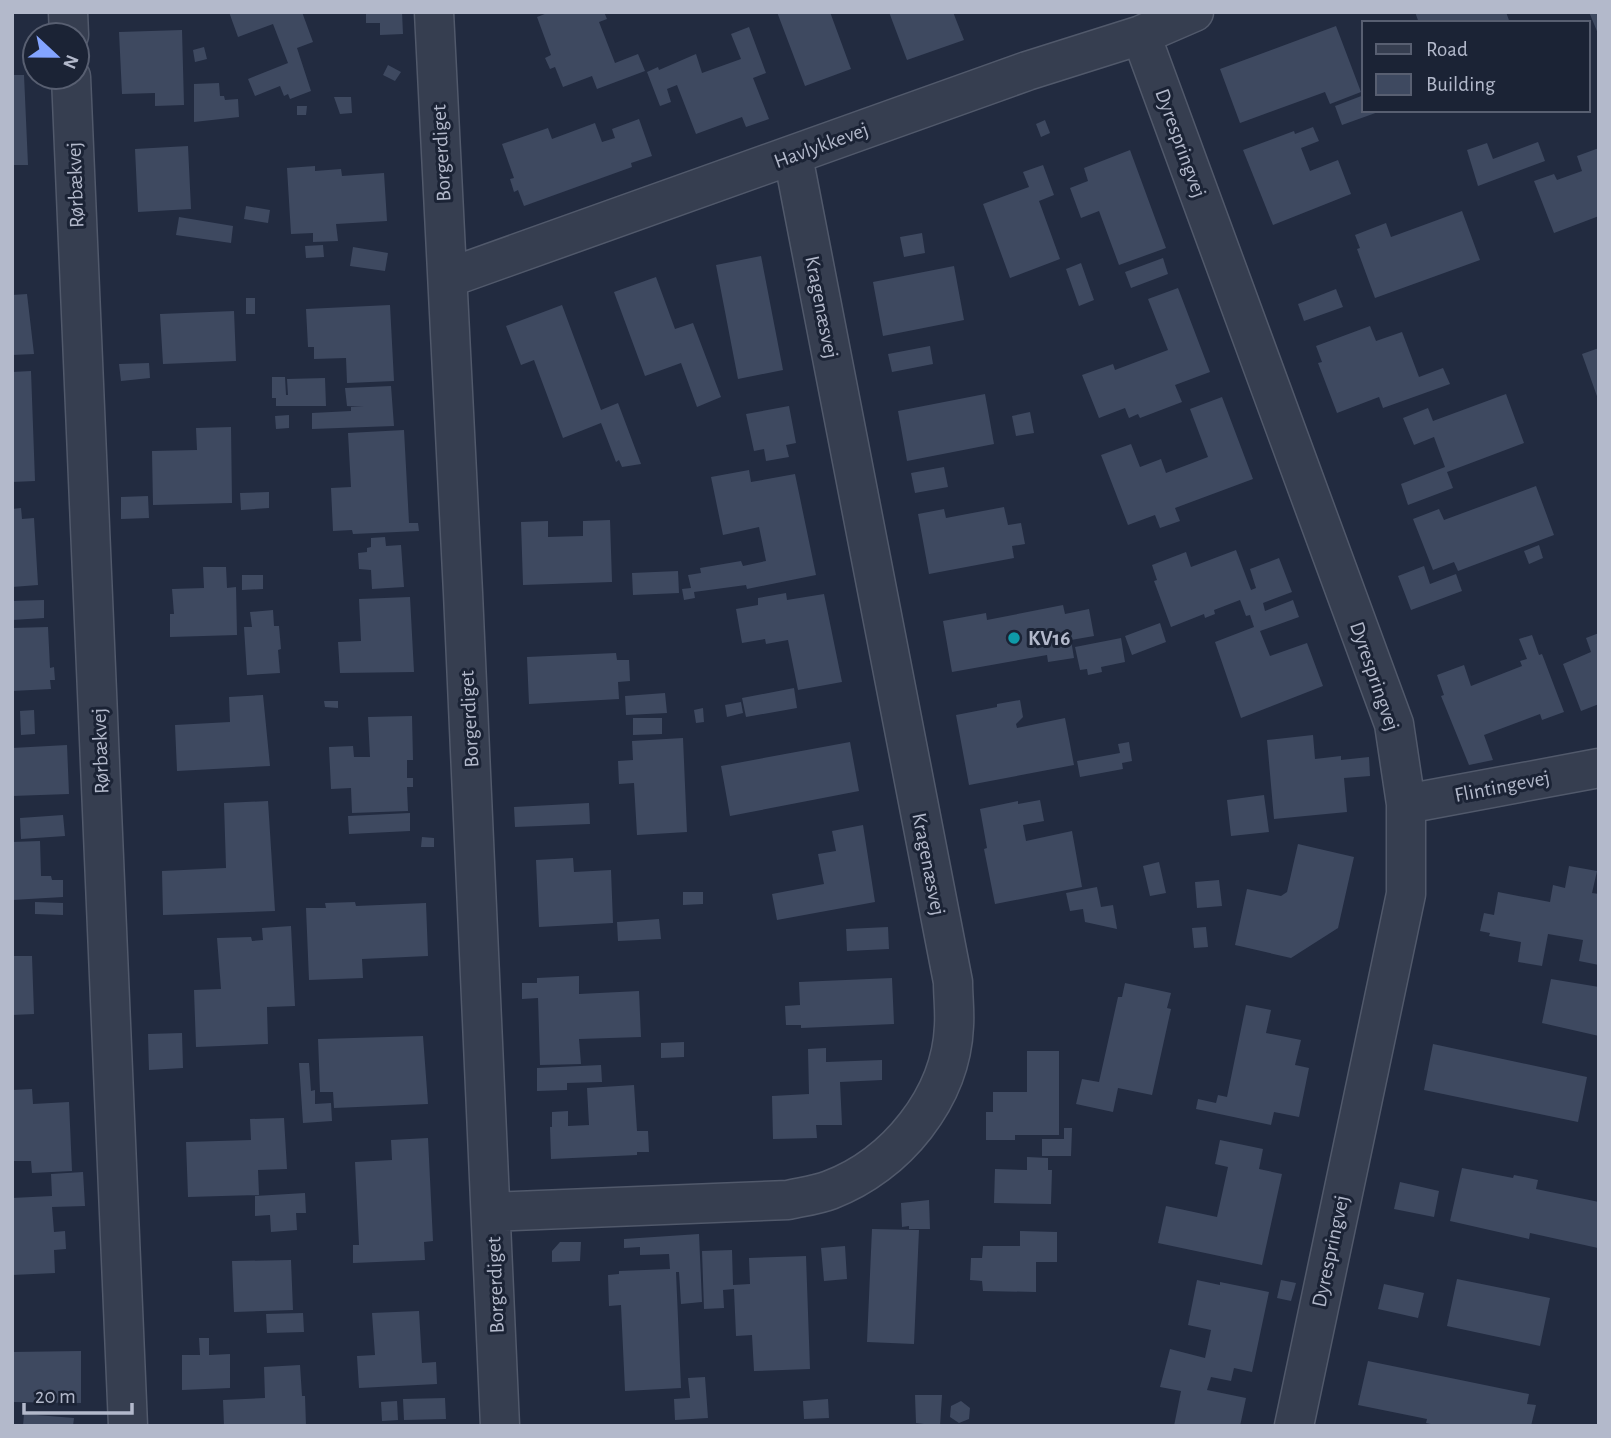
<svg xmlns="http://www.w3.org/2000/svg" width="1611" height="1438" viewBox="0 0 1611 1438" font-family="'Alegreya Sans',sans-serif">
<rect width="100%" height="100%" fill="#222b40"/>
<path fill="#3e4960" d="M229,12H302L313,42L297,48L311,91L290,99L288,94L284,96L280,86L255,96L248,79L288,63L273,24L238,37Z
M366,12H402L403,34L380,35V23H366Z
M550,12H604L607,19L599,22L615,63L638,54L645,71L597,89L592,76L563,87L555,67L550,69L545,58L551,55L537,17Z
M777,12H830L851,69L805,86Z
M889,12H953L964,40L907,60Z
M1415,12H1506L1510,23H1433L1432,21L1419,23Z
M1589,12H1599V36Z
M1336,26L1361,92L1330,104L1325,92L1240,123L1220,69Z
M749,27L766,73L753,78L769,119L746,127L742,117L696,134L677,85L667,89L671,102L660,106L647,72L658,67L659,70L696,54L702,73L741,59L731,34Z
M182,30L184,105L155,106V93L122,94L119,32Z
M204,47L207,59L195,62L193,50Z
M388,65L401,72L395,81L383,75Z
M12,75H24L28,165H12Z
M219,83L220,96H224L225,100L238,99L239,117L194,122V84Z
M1364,95V110L1381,111L1342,125L1335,106Z
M334,97H351L352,113L340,114Z
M297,106H307L306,115H297Z
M639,119L652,156L631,163L632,167L524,206L518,190L514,192L510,179L514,178L502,144L548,128L552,139L595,123L602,142L615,138L612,129Z
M1045,120L1050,133L1041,137L1036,124Z
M1313,127L1319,141L1301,148L1310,171L1338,160L1351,194L1273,225L1243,150L1294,131L1295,134Z
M1538,142L1545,161L1478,186L1467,150L1487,143L1493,159Z
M188,146L191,209L138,212L135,149Z
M1599,148V216L1554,233L1534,181L1554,174L1557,180L1582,171L1577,156Z
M1130,150L1166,248L1119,265L1099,211L1081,218L1070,188L1088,181L1084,168Z
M1043,165L1054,195L1039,201L1060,259L1010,278L983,204L1029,187L1023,172Z
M315,166V171L341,169L342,176L384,173L387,221L336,224L338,241L313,242V233L291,234L287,168Z
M246,206L270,210L268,223L244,219Z
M1462,211L1480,260L1375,298L1357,249L1360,248L1355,235L1386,223L1391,237Z
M179,217L233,226L231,243L176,235Z
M922,233L925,253L904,257L900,237Z
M323,245L324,257L306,258L305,246Z
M353,247L388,253L385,271L350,266Z
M761,256L783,370L738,379L716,265Z
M1163,258L1168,274L1131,288L1125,272Z
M1081,263L1094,300L1079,306L1066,269Z
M954,266L964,320L883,336L873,282Z
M656,277L675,329L693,323L721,397L697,407L681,363L645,376L614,292Z
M1178,288L1210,372L1175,385L1182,402L1140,418L1138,414L1129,418L1125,408L1099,418L1082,375L1113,364L1115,370L1168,350L1148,299Z
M1336,289L1343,307L1304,321L1298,304Z
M27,294L34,354L12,355V295Z
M246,298H255V314H246Z
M390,305L394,381L347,383L346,358L314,359V347H308L306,309Z
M562,305L601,410L618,403L641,464L622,467L619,460L616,462L601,423L563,438L534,360L521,365L506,326Z
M234,311L236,361L163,364L160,314Z
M1370,326L1376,341L1402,332L1419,377L1443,368L1450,384L1383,408L1379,397L1337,413L1318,363L1322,362L1316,346Z
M930,346L933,364L892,372L888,354Z
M1599,348V399H1598L1582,354Z
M149,363L150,378L121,381L119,364Z
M31,371L35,481L12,482V372Z
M272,377H285L286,395H288L287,379L325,378L326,406H276V398H272Z
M391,386L394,426L312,429V413L351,411V407H364L347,406L345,388Z
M985,394L994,444L907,461L898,411Z
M1506,394L1524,443L1447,472L1453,488L1408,505L1401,484L1445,467L1434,437L1414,445L1403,418L1428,408L1433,421Z
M1222,397L1253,479L1175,508L1180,521L1160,528L1155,515L1128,525L1101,455L1131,444L1140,467L1161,459L1166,473L1208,457L1190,409Z
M789,406L796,443L786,445L789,457L766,461L764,449L754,451L746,414Z
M1030,412L1034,433L1016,436L1012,416Z
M289,415V428L276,429L275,416Z
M231,427L232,503L153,505L152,451L197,450L196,428Z
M404,430L409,523H418L419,531L353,534L352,530L333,531L331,488L351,487L348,433Z
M944,467L948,487L915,493L911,473Z
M749,470L751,482L795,474L816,575L747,589L746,585L694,592L695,598L684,600L682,589L691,588L688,575L701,573L700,568L741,561L743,566L766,561L759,527L723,535L711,477Z
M1536,486L1554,535L1458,571L1454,562L1433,570L1413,519L1439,509L1444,520Z
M269,492V508L241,510L240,493Z
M148,496L149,518L121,519V497Z
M1004,507L1008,525L1021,523L1025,544L1012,546L1014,558L929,574L918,514L944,509L946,518Z
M21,508L22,519L34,518L38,585L12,587V509Z
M610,520L612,582L523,585L521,522L548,521V537L583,536V521Z
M385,537L386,546L401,545L404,587L372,589L371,570L359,569L358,553L367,552V548L371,547V538Z
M1539,545L1543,558L1529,564L1524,551Z
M1236,550L1251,590L1256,588L1250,569L1279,558L1292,592L1263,603L1265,611L1293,600L1299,617L1260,631L1270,656L1307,643L1323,686L1241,718L1215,642L1254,627L1250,615L1246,616L1240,600L1214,610L1215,614L1205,618L1204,614L1171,627L1154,581L1157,580L1152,565L1186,552L1191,567Z
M1424,566L1430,584L1456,574L1462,591L1411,610L1398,576Z
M203,567H226L227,588L236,587L237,635L170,637V614H174L172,589L204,588Z
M678,571L679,593L633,595L632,573Z
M242,575H263V589L242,590Z
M786,593L787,600L824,594L842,682L798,690L788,640L766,644L765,639L742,643L736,609L758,605V598Z
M410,597L414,672L340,673L338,642L361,641L359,599Z
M44,600V618L12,620V601Z
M1063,605L1065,614L1089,609L1094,636L1071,640L1074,658L1048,662L1047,655L952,672L943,621L986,613L987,620Z
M273,610L274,626H279L281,649L278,650L280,673L247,675L244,627H252L250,612Z
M1160,623L1166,642L1132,655L1125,636Z
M48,627L50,668L54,667L55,680H50L51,689L12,691V628Z
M1599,633V704L1581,711L1563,664L1591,652L1586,638Z
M1532,635L1539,655L1542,654L1564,712L1542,720L1540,714L1484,735L1493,760L1469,765L1441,696L1444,695L1437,675L1464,665L1471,686L1522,666L1520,661L1527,659L1519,639Z
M1121,638L1125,662L1101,667L1102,672L1088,675L1087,669L1080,670L1075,647Z
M616,653L617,660H629L630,681L618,682L619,699L529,704L527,657Z
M794,688L797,708L746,717L742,698Z
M665,693L667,713L626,715L625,696Z
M263,695L270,766L177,771L175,725L230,722L229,697Z
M1020,700L1023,717L1016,724L1017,728L1065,718L1074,765L969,785L956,715L997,707V704Z
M324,701H338V708L325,707Z
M741,702L743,713L727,717L725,705Z
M703,708L704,722L696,723L694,710Z
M34,710L35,734L21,735L20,711Z
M412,716L413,760H407V778H413V787H407L408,811L352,813L351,788L331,789L329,747L353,746L354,757H370L368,717Z
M633,718H662V734L633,735Z
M1313,735L1315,759L1341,756V760L1369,757L1370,776L1344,778L1347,812L1274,819L1267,740Z
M683,738L687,832L637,835L634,783L619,784L618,761L633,760L632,741Z
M850,742L859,791L730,816L721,766Z
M1129,742L1132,761L1122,763L1123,769L1080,777L1077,761L1120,753L1118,744Z
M67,745L69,794L12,796V748Z
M1264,795L1269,832L1231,836L1227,800Z
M1040,800L1044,821L1023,825L1026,841L1072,831L1082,887L995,904L984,849L987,848L980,809L1018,801V804Z
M268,801L275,911L163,915L162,871L226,868L224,803Z
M589,803L590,824L515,827L514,807Z
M410,813V831L349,834L348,816Z
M63,815L65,836L21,839L20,818Z
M863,825L875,902L777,920L772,894L824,884L818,854L836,851L832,831Z
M422,837L434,838V847H421Z
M40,841L41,876H51L52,880H63V897L12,900V842Z
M1298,844L1354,857L1338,928L1291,958L1235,945L1247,889L1281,896L1287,892Z
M573,858L574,872L611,870L613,923L539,927L536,860Z
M1159,862L1166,893L1150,896L1143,866Z
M1569,866L1597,871L1592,893L1599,894V965L1579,961L1583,940L1548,934L1542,966L1518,962L1521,942L1489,936L1490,933L1480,931L1484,913L1494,915L1498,892L1550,902L1553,885L1565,888Z
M1219,880L1222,906L1197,908L1195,882Z
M1097,887L1101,907L1113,905L1117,929L1085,922L1083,909L1070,911L1066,893Z
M683,892H703V904L683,905Z
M35,902L63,903V915L35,914Z
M355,902L356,906L426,903L428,956L362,959L363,978L309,980L306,908H326L325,903Z
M659,919L661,939L618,941L617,922Z
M291,926L295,1006L267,1007L268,1044L196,1047L194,990L221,989L217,938L251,937L252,941L263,940L262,928Z
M888,927L889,949L847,951L846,929Z
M1206,927L1208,947L1194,948L1192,928Z
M12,956H32L34,1014L12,1015Z
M579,976V994L639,991L641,1037L579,1039L581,1064L540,1065L538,998L522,999V983H537V978Z
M892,978L894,1024L801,1028V1025H786L785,1006L800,1005L799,982Z
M1551,979L1599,987V1036L1542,1023Z
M1125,983L1171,993L1167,1008L1171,1009L1152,1095L1118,1088L1113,1112L1076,1104L1082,1079L1099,1082L1118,997H1122Z
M1246,1005L1271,1010L1266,1033L1301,1040L1295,1065L1309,1068L1299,1117L1274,1112L1271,1125L1196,1109L1198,1099L1216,1103L1218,1095L1227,1097Z
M182,1033L183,1068L149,1070L148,1034Z
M423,1036L428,1104L334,1108L333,1092H320L318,1039Z
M684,1042V1057L661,1058V1043Z
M1433,1044L1587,1077L1578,1122L1424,1090Z
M826,1048V1062L882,1060V1080L840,1082L842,1125H816L817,1138L773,1139L772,1096L809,1094L808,1049Z
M1027,1051H1059V1135H1015V1140H986V1112H993V1092H1027Z
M299,1063H309L311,1091L315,1090V1104L331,1103L332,1121L303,1123Z
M601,1065L602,1082L567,1083V1090L537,1091V1068Z
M634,1085L637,1131H648L649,1152H637V1155L551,1159L550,1127H552V1112L568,1111V1126L589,1125L587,1088Z
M32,1089L33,1104L69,1102L72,1171L32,1173L31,1161H12V1090Z
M284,1118L287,1169L258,1170L259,1195L188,1197L186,1142L251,1140L250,1119Z
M1064,1128H1072L1071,1156H1042V1139H1064Z
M428,1138L433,1241L424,1242L425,1260L353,1263V1245H359L355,1162L392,1160L391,1140Z
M1220,1140L1263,1149L1259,1169L1282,1174L1262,1265L1158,1243L1166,1206L1217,1217L1228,1167L1215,1164Z
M1027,1157L1048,1158V1170H1052L1051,1204L994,1203L995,1169L1027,1170Z
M1462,1168L1513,1178L1514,1175L1538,1180L1536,1189L1599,1202L1598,1248L1530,1233L1529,1239L1450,1221Z
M83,1172L85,1206L52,1207L54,1232L65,1231L66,1249L54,1250L55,1273L12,1275V1198L52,1196L51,1174Z
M1400,1182L1439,1191L1434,1217L1394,1209Z
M305,1193L306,1213H296L297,1230L271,1232L270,1215L255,1216V1196Z
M929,1200L930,1229H909V1226L902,1227L901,1203Z
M872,1229L919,1230L914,1344L867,1342Z
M1020,1231L1057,1232V1262H1036V1292L983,1291L982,1281L970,1280L971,1258H982L983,1246H1020Z
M699,1234L702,1302L681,1304L679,1272H676L681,1388L625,1391L621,1305L609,1306L608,1275L619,1274V1271L670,1269L669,1254L640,1255V1247L624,1248V1239Z
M560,1242H581L580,1261L552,1262V1251Z
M845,1246L847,1279L824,1281L821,1248Z
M732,1250L733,1285L750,1284L749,1258L806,1256L810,1369L754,1371L752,1335L736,1336L734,1289L723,1290L724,1308L704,1309L702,1251Z
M291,1260L293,1310L234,1312L232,1261Z
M1457,1279L1550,1298L1540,1346L1447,1326Z
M1197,1280L1220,1285V1282L1269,1292L1252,1372L1234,1368L1231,1381L1211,1377L1207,1390L1246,1398L1240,1426H1174L1181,1391L1160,1387L1170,1349L1205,1358L1211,1330L1188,1325Z
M1281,1280L1296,1283L1291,1301L1277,1298Z
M1384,1284L1424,1293L1418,1318L1378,1309Z
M419,1311L422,1363L436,1362L437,1384L359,1388L357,1356L375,1355L372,1313Z
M303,1313L304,1332L267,1333L266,1314Z
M199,1338H209V1355L230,1354V1388L182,1390V1355H200Z
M81,1351V1403L12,1402V1352Z
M1368,1361L1529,1394L1527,1404L1536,1405L1531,1426H1440L1426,1423L1427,1419L1358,1405Z
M300,1365L302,1396H305L306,1426H224L223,1400L265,1398L264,1367Z
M705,1377L708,1418L675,1420L674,1399L690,1398L688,1378Z
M915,1395H942L940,1426L916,1423Z
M445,1398L446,1419L404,1420L403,1399Z
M828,1399L829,1418L804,1419L803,1401Z
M397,1401L398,1420L382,1421L381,1402Z
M961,1401L970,1408L969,1419L959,1423L950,1417L951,1406Z
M24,1414L74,1418L73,1426H23Z"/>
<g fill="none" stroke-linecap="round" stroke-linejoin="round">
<g stroke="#51596b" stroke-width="41">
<path id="minor" d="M68,12L69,35
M434,12L463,593L500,1426
M1141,35L1394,724L1406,804V894L1294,1426
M71,77L128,1426
M448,278L1027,71L1141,35L1194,12
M1406,804L1599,768
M492,1212L788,1200C801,1197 817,1195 830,1190C896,1165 951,1098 954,1026C955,1011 953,997 953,982L793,156"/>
</g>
<use href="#minor" stroke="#363e50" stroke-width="38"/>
</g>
<circle fill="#0f9aa8" stroke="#1b2335" stroke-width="2.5" cx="1014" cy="638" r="7"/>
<g text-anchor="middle" stroke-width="6" stroke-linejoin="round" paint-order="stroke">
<g font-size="21" fill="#b3b9cb" stroke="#1b2335">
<text transform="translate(1181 143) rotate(70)" y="7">Dyrespringvej</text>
<text transform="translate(821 145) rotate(-20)" y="7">Havlykkevej</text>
<text transform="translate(441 153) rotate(-93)" y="7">Borgerdiget</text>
<text transform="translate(75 185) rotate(-92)" y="7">Rørbækvej</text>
<text transform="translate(822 307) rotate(79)" y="7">Kragenæsvej</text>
<text transform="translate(1375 676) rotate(71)" y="7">Dyrespringvej</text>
<text transform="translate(469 719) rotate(-93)" y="7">Borgerdiget</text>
<text transform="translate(100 751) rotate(-92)" y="7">Rørbækvej</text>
<text transform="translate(1502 786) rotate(-11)" y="7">Flintingevej</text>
<text transform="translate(929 864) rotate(79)" y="7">Kragenæsvej</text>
<text transform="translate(1330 1251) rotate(-78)" y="7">Dyrespringvej</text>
<text transform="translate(495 1285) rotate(-92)" y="7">Borgerdiget</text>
</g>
<g font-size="21" font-weight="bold" fill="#b3b9cb" stroke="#1b2335" text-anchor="start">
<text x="1028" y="645">KV16</text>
</g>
</g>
<rect width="1611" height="1438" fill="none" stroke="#b3b9cb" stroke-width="28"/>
<rect x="1362" y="21" width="228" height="91" fill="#1b2335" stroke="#585f71" stroke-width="2"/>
<rect x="1376" y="44" width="35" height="10" fill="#363e50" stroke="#585f71" stroke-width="2"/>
<text x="1426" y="56" font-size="21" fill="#b3b9cb">Road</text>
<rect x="1376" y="74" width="35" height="21" fill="#3e4960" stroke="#585f71" stroke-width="2"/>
<text x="1426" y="91" font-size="21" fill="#b3b9cb">Building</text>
<g transform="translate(56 56) rotate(112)"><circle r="33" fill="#1b2335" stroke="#585f71" stroke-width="2"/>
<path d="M0-5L12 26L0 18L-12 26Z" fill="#83a4ff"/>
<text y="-10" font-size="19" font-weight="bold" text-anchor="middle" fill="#b3b9cb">N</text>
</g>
<path d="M24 1403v10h108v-10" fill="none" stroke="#b3b9cb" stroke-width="3.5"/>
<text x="35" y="1403" font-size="21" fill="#b3b9cb" stroke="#1b2335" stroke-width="5" paint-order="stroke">20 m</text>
</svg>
